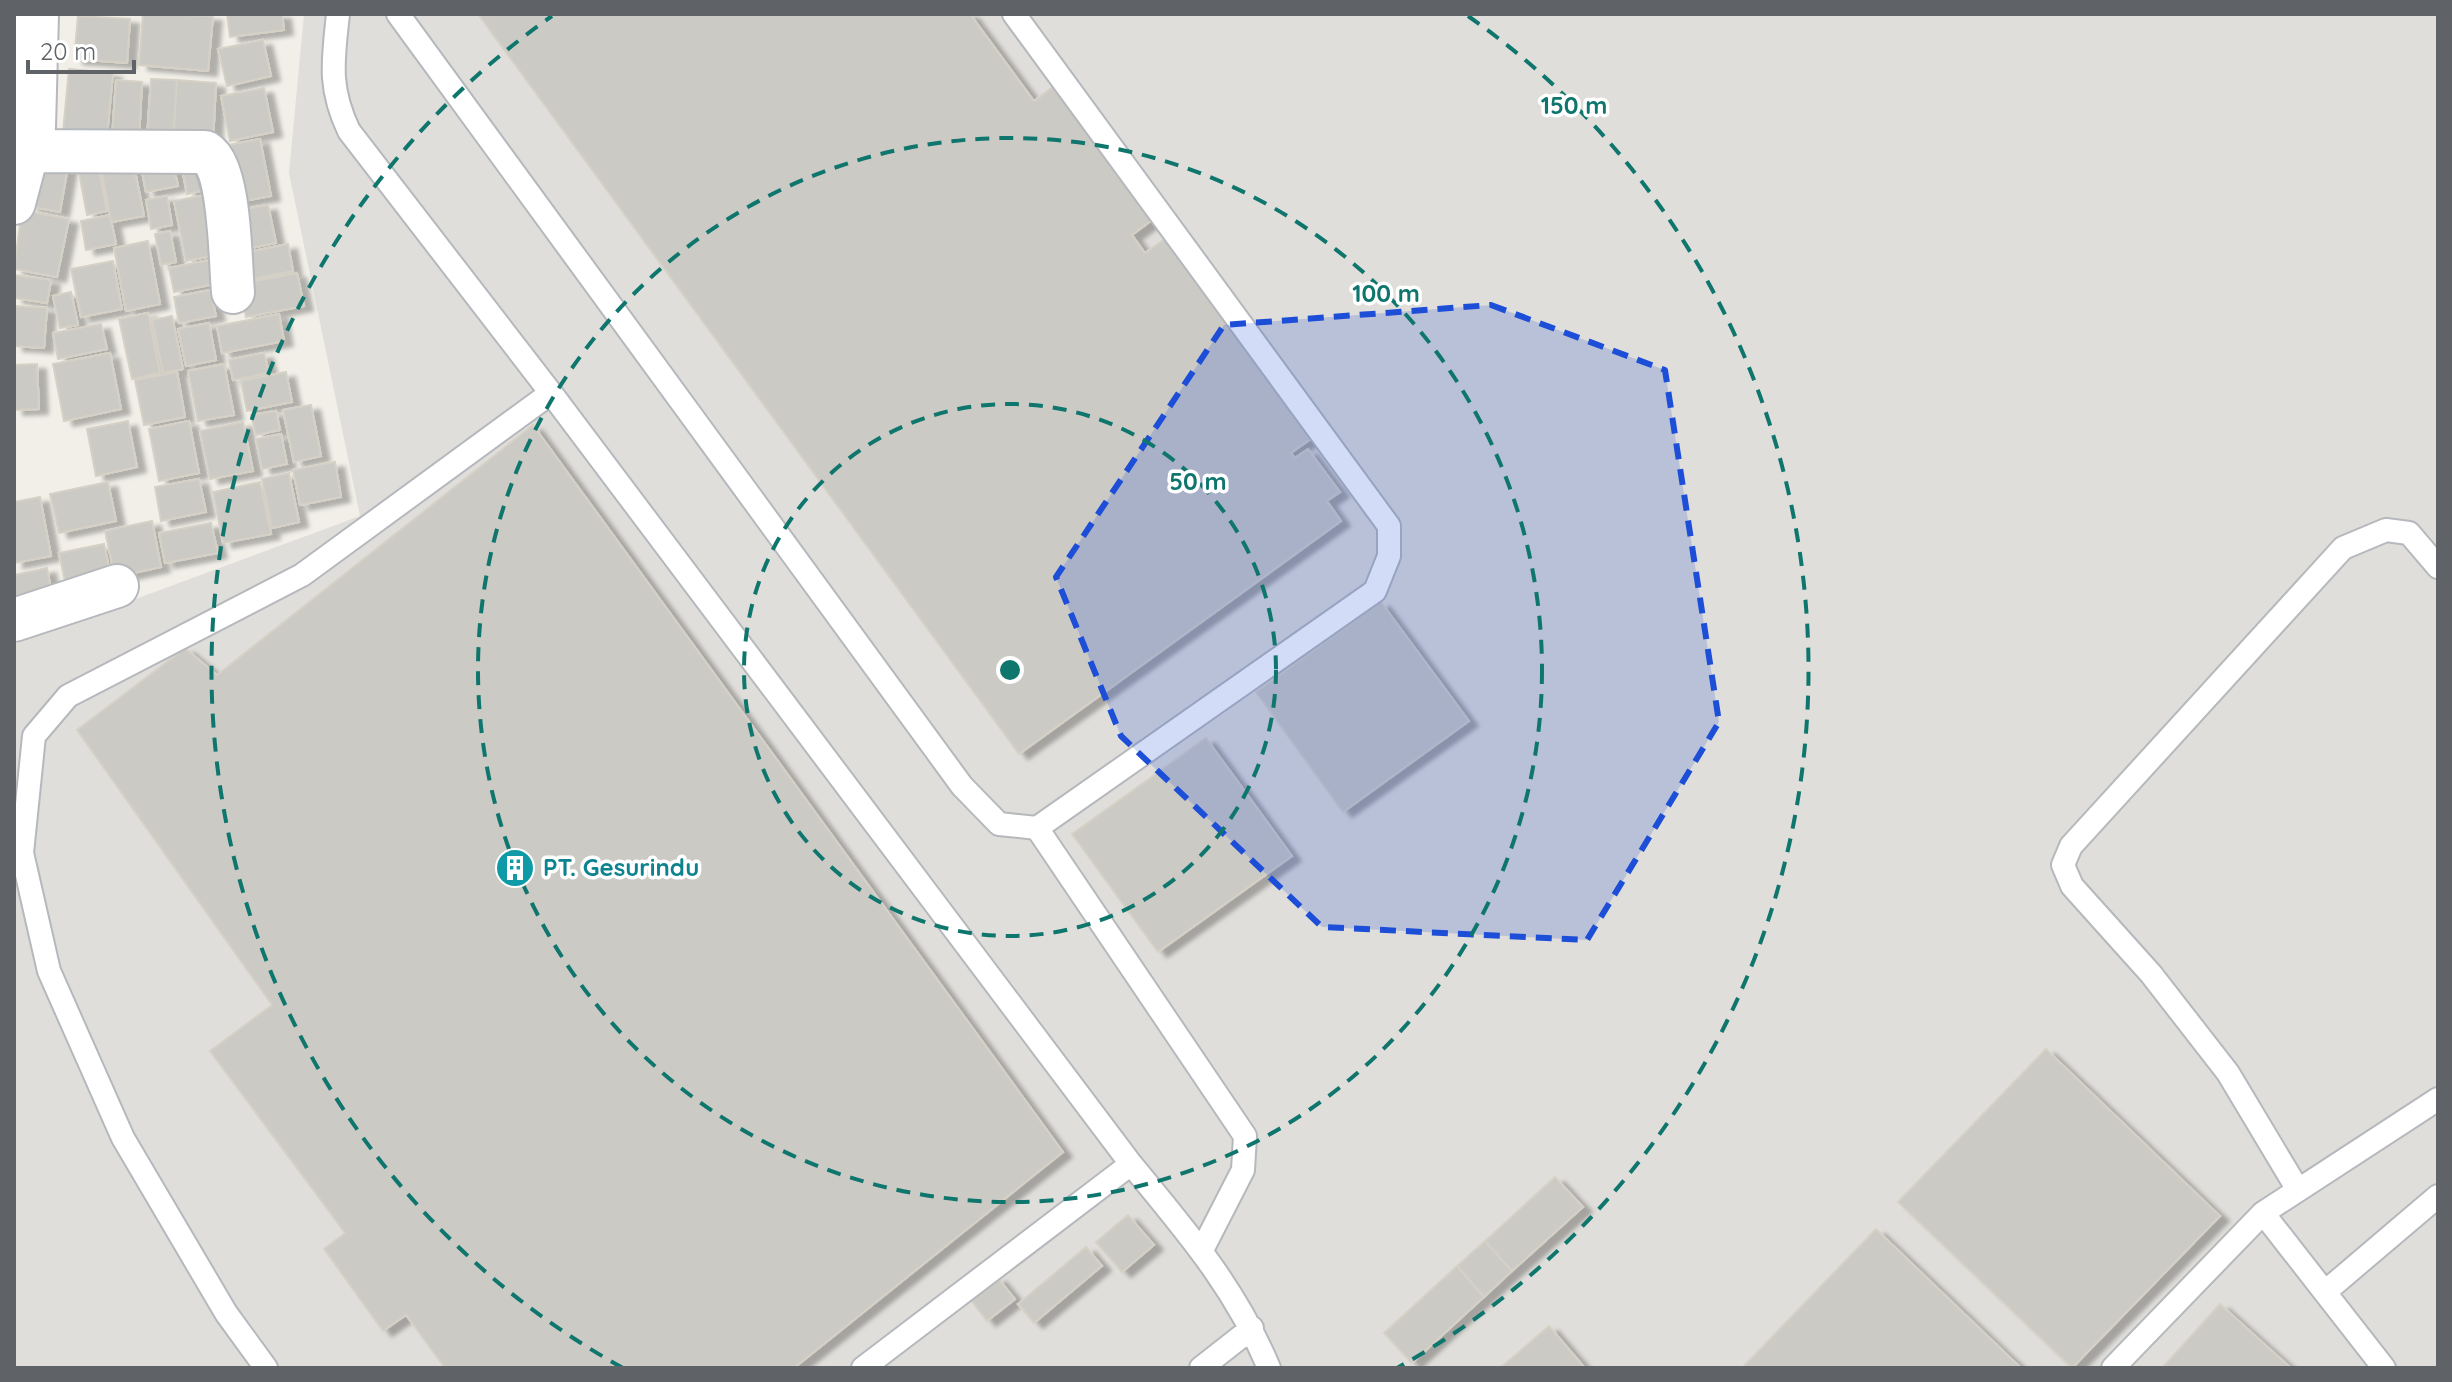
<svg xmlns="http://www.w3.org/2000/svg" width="2452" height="1382" viewBox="0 0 2452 1382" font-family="Quicksand,sans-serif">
<defs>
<filter id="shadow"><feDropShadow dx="9" dy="5" stdDeviation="2" flood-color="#0004"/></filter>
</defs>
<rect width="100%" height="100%" fill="#f1efe8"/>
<path fill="#e0deda" d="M304,14H2438V1368H14V644L360,516L289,173Z"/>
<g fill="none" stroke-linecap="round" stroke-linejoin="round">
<path stroke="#aadaff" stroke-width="11" d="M14,20V59"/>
</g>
<path fill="#cccac5" stroke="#d6d1c6" stroke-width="2" filter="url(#shadow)" d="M143,14L213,16L208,71L139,65Z
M227,14H282L284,30L230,37Z
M478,14H970L1034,101L1054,86L1152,220L1132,235L1145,253L1166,238L1312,438L1291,453L1295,458L1308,449L1340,492L1327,501L1341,521L1019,754Z
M78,16L130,19L127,63L74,59Z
M263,40L271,76L227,86L218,49Z
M69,69L113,73L107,136L63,132Z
M151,79L177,80L173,141L147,139Z
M116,80L142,82L139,140L112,138Z
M177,80L216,83L213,143L173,141Z
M264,88L273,132L230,141L221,96Z
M260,139L271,196L233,203L223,146Z
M97,159L107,211L87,215L77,163Z
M172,159L178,186L146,192L141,166Z
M37,160L68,166L60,212L29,206Z
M133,161L144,216L111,222L101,168Z
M210,161L215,188L187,194L182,167Z
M210,194L222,254L186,261L174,201Z
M167,196L172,225L151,229L146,200Z
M268,205L276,243L236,251L228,212Z
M22,210L69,219L57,277L14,269Z
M110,215L116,244L86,250L81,221Z
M170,231L176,262L161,265L155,234Z
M148,241L160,304L126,311L114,248Z
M288,244L293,271L244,281L238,254Z
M220,258L225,282L174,292L169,268Z
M113,261L122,309L81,317L71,269Z
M297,273L304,306L246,317L239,284Z
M14,275L51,280L47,303L14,298Z
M210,290L216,316L179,323L174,297Z
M71,292L78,325L60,328L53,296Z
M14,306L47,308L44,348L14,346Z
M148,313L160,373L132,379L119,319Z
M279,314L284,341L222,353L217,326Z
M172,316L183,369L163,373L152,320Z
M209,323L216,360L186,366L178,329Z
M101,324L107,349L58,359L53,333Z
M110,353L121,409L64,421L53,364Z
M264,353L269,373L233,380L229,360Z
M37,364L39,409L14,410V365Z
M224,364L234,415L198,421L188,371Z
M177,372L185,417L144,425L135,380Z
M286,372L292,402L247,411L241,381Z
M311,405L321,456L294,462L283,410Z
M276,411L280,430L256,435L251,415Z
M128,421L137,467L96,476L87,429Z
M189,421L199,473L159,481L149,429Z
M243,422L253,471L210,479L200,431Z
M533,425L1063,1152L794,1368H445L406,1315L383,1331L324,1249L345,1233L210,1051L272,1005L77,730L185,648L217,675Z
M281,434L287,464L262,469L256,439Z
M335,462L341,497L300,505L293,470Z
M289,473L299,522L272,528L262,479Z
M199,479L206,512L161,521L155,487Z
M108,482L116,521L59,533L50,494Z
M260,482L271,534L223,543L213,492Z
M40,497L51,556L14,563V502Z
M152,521L161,567L115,577L105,531Z
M211,523L218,553L165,563L159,533Z
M104,544L112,582L67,591L59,553Z
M47,568L53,601L14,609V575Z
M1381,602L1469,721L1343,812L1256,692Z
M1206,738L1292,856L1158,952L1072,834Z
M2046,1049L2220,1216L2072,1368L1898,1202Z
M1555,1177L1583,1207L1512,1271L1485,1241Z
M1128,1215L1154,1245L1122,1272L1096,1242Z
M1876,1229L2021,1368H1742Z
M1485,1241L1512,1271L1484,1297L1457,1266Z
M1086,1247L1102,1266L1034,1323L1018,1304Z
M1457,1266L1484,1297L1412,1363L1384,1333Z
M997,1277L1015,1299L987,1321L970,1299Z
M2220,1304L2291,1368H2162Z
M1549,1326L1585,1368H1500Z"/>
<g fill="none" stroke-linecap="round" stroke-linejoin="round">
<g stroke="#b5b8bc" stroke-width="26">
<path id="lane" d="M338,14C333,61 328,87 349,131L551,393L1131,1164C1186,1231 1235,1287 1269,1368
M398,14L962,786L999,824L1037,828L1375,591L1389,556V526L1014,14
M1037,828L1245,1136L1243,1170L1202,1250
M2298,1190L2228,1073L2151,974L2072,886L2063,865L2071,846L2343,548L2386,530L2409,533L2438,567
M2263,1213L2384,1368
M2325,1292L2438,1196
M266,1368L226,1313L123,1138L49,971L22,853L34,736L68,696L302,575L551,393
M863,1368L1131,1164
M1201,1368L1252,1328
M2113,1368L2263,1213L2438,1099"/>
</g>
<g stroke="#b5b8bc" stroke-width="46">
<path id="street" d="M28,151L205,152C231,167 230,261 233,292
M14,203L34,127L37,14
M14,620L117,586"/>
</g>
<use href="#lane" stroke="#fff" stroke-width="22"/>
<use href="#street" stroke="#fff" stroke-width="42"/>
</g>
<path fill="#1d4ed8" fill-opacity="0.2" stroke="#1d4ed8" stroke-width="6" stroke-dasharray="16 10" stroke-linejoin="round" d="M1491,305L1665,370L1719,722L1587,940L1322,927L1121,736L1056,577L1224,325Z"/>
<g fill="none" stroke="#0f766e" stroke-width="4" stroke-dasharray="14 10">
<circle cx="1010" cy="670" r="266"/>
<circle cx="1010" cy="670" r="532"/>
<path d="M623 1368A798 798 0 0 1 552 16M1468 16A798 798 0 0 1 1397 1368"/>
</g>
<defs>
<g id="building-disc" transform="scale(2)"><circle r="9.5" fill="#0f9aa8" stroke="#fff"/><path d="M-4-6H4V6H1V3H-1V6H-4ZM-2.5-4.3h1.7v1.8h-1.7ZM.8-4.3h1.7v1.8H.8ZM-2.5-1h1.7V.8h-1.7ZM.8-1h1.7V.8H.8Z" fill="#fff"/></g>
</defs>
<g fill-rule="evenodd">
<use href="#building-disc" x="515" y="868"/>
</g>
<g text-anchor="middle" stroke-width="7" stroke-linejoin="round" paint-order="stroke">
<g font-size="24" font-weight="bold" fill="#0d838f" stroke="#fff" text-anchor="start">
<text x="543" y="876">PT. Gesurindu</text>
</g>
</g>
<circle cx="1010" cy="670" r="12" fill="#0f766e" stroke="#fff" stroke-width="4"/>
<g font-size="24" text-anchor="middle" font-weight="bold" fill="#0f766e" stroke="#fff" stroke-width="7" stroke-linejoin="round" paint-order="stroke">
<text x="1574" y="114">150 m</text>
<text x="1386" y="302">100 m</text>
<text x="1198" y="490">50 m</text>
</g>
<rect width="2452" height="1382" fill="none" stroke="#5f6368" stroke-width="32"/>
<path d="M28 60v12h106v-12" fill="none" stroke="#5f6368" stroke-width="4"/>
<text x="40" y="60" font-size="24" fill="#5f6368" stroke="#ffffff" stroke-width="6" paint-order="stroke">20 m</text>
</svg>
